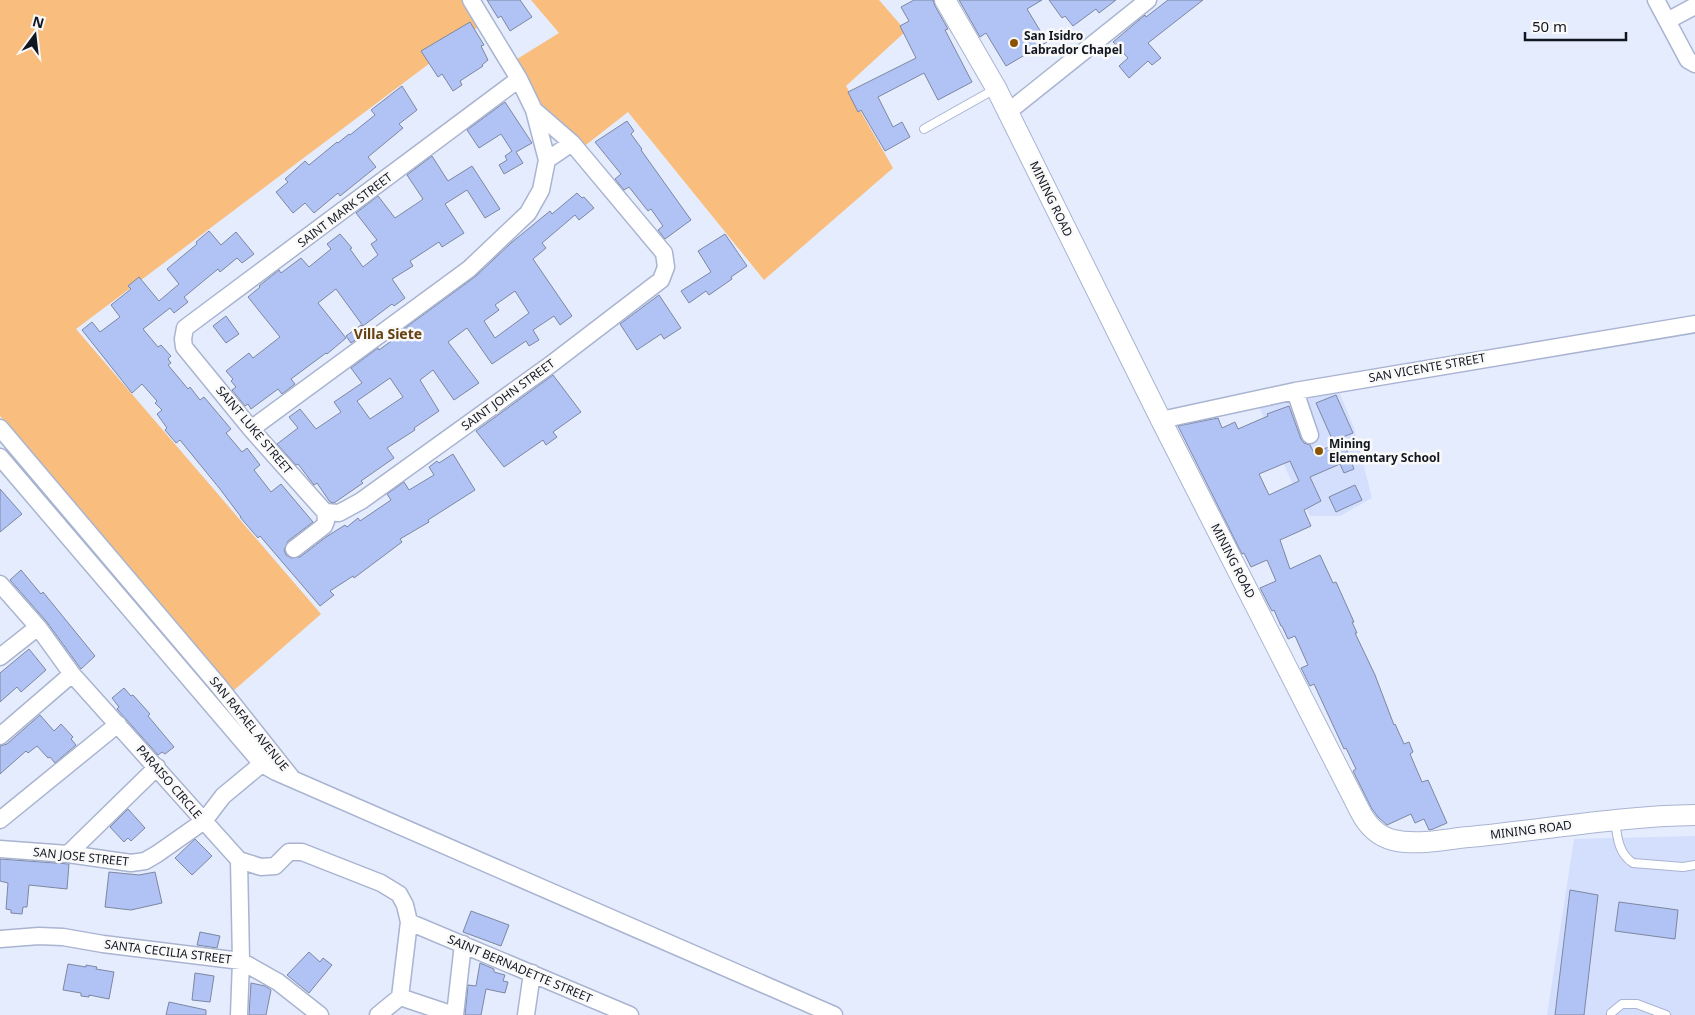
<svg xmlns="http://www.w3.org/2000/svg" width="1695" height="1015" viewBox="0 0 1695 1015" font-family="'Noto Sans',sans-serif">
<rect width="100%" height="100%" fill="#e5ecfe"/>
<path fill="#d4dffd" d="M1338,389L1354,428L1372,498L1340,516H1310L1288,474L1257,402Z
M1695,836V1015H1547L1574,839Z"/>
<path fill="#f9be7e" d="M0,0H466L482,24L76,329L321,614L232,692L0,416Z
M531,0H879L906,31L846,86L893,168L764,280L628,112L582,148L542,109L517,59L559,33Z"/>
<path fill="#b1c3f4" stroke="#7c87a2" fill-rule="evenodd" d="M487,0H520L532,17L510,31L501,16L498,18Z
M914,0H933L935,6L948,29L945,30L972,82L938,100L924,73L878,97L893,127L902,122L910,137L885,151L861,110L858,112L848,92L916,58L900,26L909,21L901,7Z
M959,0H1042L1027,9L1047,42L1006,66L986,33L980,37Z
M1049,0H1116L1099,13L1096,9L1073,26L1065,16L1062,18Z
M1168,0H1203L1148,43L1161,58L1152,65L1148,61L1129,78L1119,66L1128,58L1113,42L1145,15L1146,17Z
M470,22L484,45L481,46L488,60L482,65L483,66L460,81L462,85L453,91L442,74L438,77L421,51Z
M402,86L417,110L399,124L403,128L368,157L376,167L340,196L338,193L314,213L305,203L293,213L276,192L288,182L285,179L305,161L309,165L337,142L338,143L349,134L350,135L375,115L371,110Z
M505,102L532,143L516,152L523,163L504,174L499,165L507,160L505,156L512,151L501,134L479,148L467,130Z
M627,121L634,131L631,134L642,149L641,150L691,220L665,239L658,230L663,226L651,209L648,211L629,187L624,190L615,179L621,174L595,142Z
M432,156L448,181L472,166L500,209L485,218L467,190L445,204L464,233L442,247L439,242L410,261L413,266L392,279L405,298L394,306L392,304L363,326L336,289L318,303L346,338L327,354L326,353L291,379L295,384L282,394L278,389L251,409L248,404L245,406L232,390L236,387L231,381L233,379L226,371L249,353L253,358L280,337L248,297L260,287L259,286L279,270L281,273L301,258L309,267L331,249L327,244L340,234L352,248L350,249L363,267L378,255L371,244L377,240L356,213L378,196L395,218L419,202L423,199L407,175Z
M577,193L582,198L584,197L594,208L579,220L575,215L542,243L546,248L533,259L572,316L560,325L554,316L533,330L539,340L529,346L526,341L492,364L467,328L448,342L479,383L454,400L433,370L420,380L439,411L414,428L415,430L387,448L394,458L361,481L363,483L334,503L330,502L317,483L314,485L298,464L296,465L277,444L298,428L289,417L300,409L316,429L341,412L334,402L362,383L351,368L378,348L379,350L398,336L397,334L476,276L511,243L550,211L552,214ZM515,291L529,313L495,338L484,321L499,310L495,305ZM390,378L403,397L370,419L357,401Z
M209,231L221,245L236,232L254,254L242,263L237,258L220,272L218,269L184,297L188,302L174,313L170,308L143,329L158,347L161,345L171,356L168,359L171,363L168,365L188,389L190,387L200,400L204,397L231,429L226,433L242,452L247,448L254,457L260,465L254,470L271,492L281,484L313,522L288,541L284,550L286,555L291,558L300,557L326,537L345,525L347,527L358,518L360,521L391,500L387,494L404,482L409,490L434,475L429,467L437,461L439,463L453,454L475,490L428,520L429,522L400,539L402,542L354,578L353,576L330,591L334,595L320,606L260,536L258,538L240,517H241L220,489L180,440L176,443L165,430L167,428L157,414L162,410L155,403L157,401L142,384L132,393L82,330L92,322L100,332L120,317L111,305L131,289L128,286L139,277L159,301L179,284L167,269L197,244L196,242Z
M725,234L747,266L731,277L732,279L709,295L706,291L689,303L681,291L711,272L698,251Z
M659,295L681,328L664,339L661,334L637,350L620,324Z
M226,316L239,334L226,343L213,326Z
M361,325L366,332L351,343L346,336Z
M553,375L581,412L553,432L557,437L546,445L543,440L504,467L476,431Z
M1336,395L1353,433L1333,441L1316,403Z
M1289,406L1301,439L1304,443L1310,445L1314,453L1343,441L1354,469L1344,473L1340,464L1310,477L1321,501L1304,510L1311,526L1280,540L1290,569L1320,555L1333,583L1336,582L1354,622H1352L1357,633H1355L1375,675L1394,725L1395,724L1404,744L1409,742L1413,752L1410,754L1422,782L1428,780L1447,823L1433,829L1429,830L1424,819L1415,823L1411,814L1387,825L1378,817L1372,809L1353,771L1356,769L1346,748L1344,749L1314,684L1310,686L1301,668L1308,665L1295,636L1288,639L1282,626H1281L1274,610L1272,611L1260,588L1276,581L1267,560L1251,567L1244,553L1242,554L1178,426L1218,418L1222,428L1235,422L1238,429L1268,416L1267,414ZM1290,461L1299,481L1269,495L1259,474Z
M1355,485L1362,500L1336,512L1329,497Z
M0,489L22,514L0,532Z
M21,570L41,594L43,592L95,656L81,669L46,621L10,580Z
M29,649L46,670L21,692L17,687L0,702V673Z
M124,688L131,696L133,695L150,714L148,716L174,747L165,754L162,752L158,755L117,709L119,707L112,698Z
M40,715L54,731L61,724L73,737L71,739L76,745L55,763L50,757L48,758L37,746L28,753L26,751L0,774V746L7,744Z
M128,809L145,828L131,841L128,838L124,842L110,827Z
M195,839L212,856L192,875L175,858Z
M0,859L69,864L67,889L29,885L27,907H23L22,914L11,913V910L6,909L8,883L0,881Z
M109,872L139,875L155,872L162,903L131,910L105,907Z
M1570,890L1598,895L1584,1015H1555Z
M1619,902L1678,910L1675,939L1615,931Z
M471,911L509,925L501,946L463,932Z
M200,932L220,936L217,948L197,945Z
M309,952L320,962L323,958L332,965L309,993L287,975Z
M480,963L494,969V972L505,975L503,981L508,982L505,993L486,989L481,1015H465L468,985L476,986Z
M68,964L86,967V965L97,967L96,969L114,972L109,999L89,995V997L81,996V993L63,990Z
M195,973L214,976L210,1002L192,1000Z
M251,983L265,986L271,990L266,1015H249Z
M169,1002L206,1010V1015H166Z"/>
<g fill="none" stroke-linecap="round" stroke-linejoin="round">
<g stroke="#a9b4d1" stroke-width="10">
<path id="service" d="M924,129L995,89
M1615,820C1617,836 1618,853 1633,863L1683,867L1695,865
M1611,1015V1013L1622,1004H1637L1666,1015"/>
</g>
<g stroke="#a9b4d1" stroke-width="19">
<path id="minor" d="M1656,0L1688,60L1695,64
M1667,21L1695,6
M1008,112L1148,0
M547,160L572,143
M1295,391L1310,435
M1161,420L1295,391L1695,324
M0,428L218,685L291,777
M251,429L469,269L528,213L541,190L547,160L534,110
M0,457L262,764L276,772L834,1015
M325,512L339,513L361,501L550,365L661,280L666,267L664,253L572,143L534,110L519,79L471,0
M325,512L251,429L184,347L183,339L185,328L519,79
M294,549L324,526L326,521L325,512
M0,584L38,627L72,674L239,860L241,961L239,1015
M0,657L38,627
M0,736L72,674
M0,820L118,724
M0,849L68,854L131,863L145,861L157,854L204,821L223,796L270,757
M68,854L157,767
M239,860L261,867L275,866L289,852H302L381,883L399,894L405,905L409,922L400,997L378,1015
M409,922L630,1015
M0,939L39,936L63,937L103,944L241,961L278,982L320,1015
M400,997L454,1015
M455,1015L463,944
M526,1015L532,973"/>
</g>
<g stroke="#a9b4d1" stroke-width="22">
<path id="tertiary" d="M945,0L996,88L1161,420L1360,811C1367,825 1377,836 1393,840C1417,846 1445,839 1469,837C1544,830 1619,816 1695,815"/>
</g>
<use href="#service" stroke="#fff" stroke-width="8"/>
<use href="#minor" stroke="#fff" stroke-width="16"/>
<use href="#tertiary" stroke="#fff" stroke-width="20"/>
</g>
<g fill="#895302" stroke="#f9f9f9" stroke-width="2">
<circle cx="1014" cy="43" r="5"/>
<circle cx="1319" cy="451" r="5"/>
</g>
<g text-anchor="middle" stroke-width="5" stroke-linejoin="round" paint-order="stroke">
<g font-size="12" font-weight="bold" fill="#121620" stroke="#f9f9f9" text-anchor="start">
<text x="1024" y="40">San Isidro<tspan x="1024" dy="14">Labrador Chapel</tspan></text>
<text x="1329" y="448">Mining<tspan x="1329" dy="14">Elementary School</tspan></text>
</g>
<g font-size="12" fill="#121620" stroke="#f9f9f9">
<text transform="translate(1051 199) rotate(64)" y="4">MINING ROAD</text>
<text transform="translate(345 210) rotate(-37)" y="4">SAINT MARK STREET</text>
<text transform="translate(1427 368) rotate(-10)" y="4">SAN VICENTE STREET</text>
<text transform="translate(508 395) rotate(-36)" y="4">SAINT JOHN STREET</text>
<text transform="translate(254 430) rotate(50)" y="4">SAINT LUKE STREET</text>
<text transform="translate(1233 561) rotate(63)" y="4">MINING ROAD</text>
<text transform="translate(249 724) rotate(51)" y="4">SAN RAFAEL AVENUE</text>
<text transform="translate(169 782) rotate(49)" y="4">PARAISO CIRCLE</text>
<text transform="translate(1531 830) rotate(-7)" y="4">MINING ROAD</text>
<text transform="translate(81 857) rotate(6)" y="4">SAN JOSE STREET</text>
<text transform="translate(168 952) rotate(7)" y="4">SANTA CECILIA STREET</text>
<text transform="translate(520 969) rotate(23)" y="4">SAINT BERNADETTE STREET</text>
</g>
<g font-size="14" font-weight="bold" fill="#664010" stroke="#f9f9f9">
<text x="388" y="339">Villa Siete</text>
</g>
</g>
<g transform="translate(35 35) rotate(15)" stroke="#f9f9f9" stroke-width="4" paint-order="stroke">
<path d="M0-4L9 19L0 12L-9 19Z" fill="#121620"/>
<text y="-8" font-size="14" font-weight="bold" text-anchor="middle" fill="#121620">N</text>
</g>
<path d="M1525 32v8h101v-8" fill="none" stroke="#121620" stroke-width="2.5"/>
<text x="1532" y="32" font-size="15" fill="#121620" stroke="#f9f9f9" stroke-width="4" paint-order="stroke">50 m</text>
</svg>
